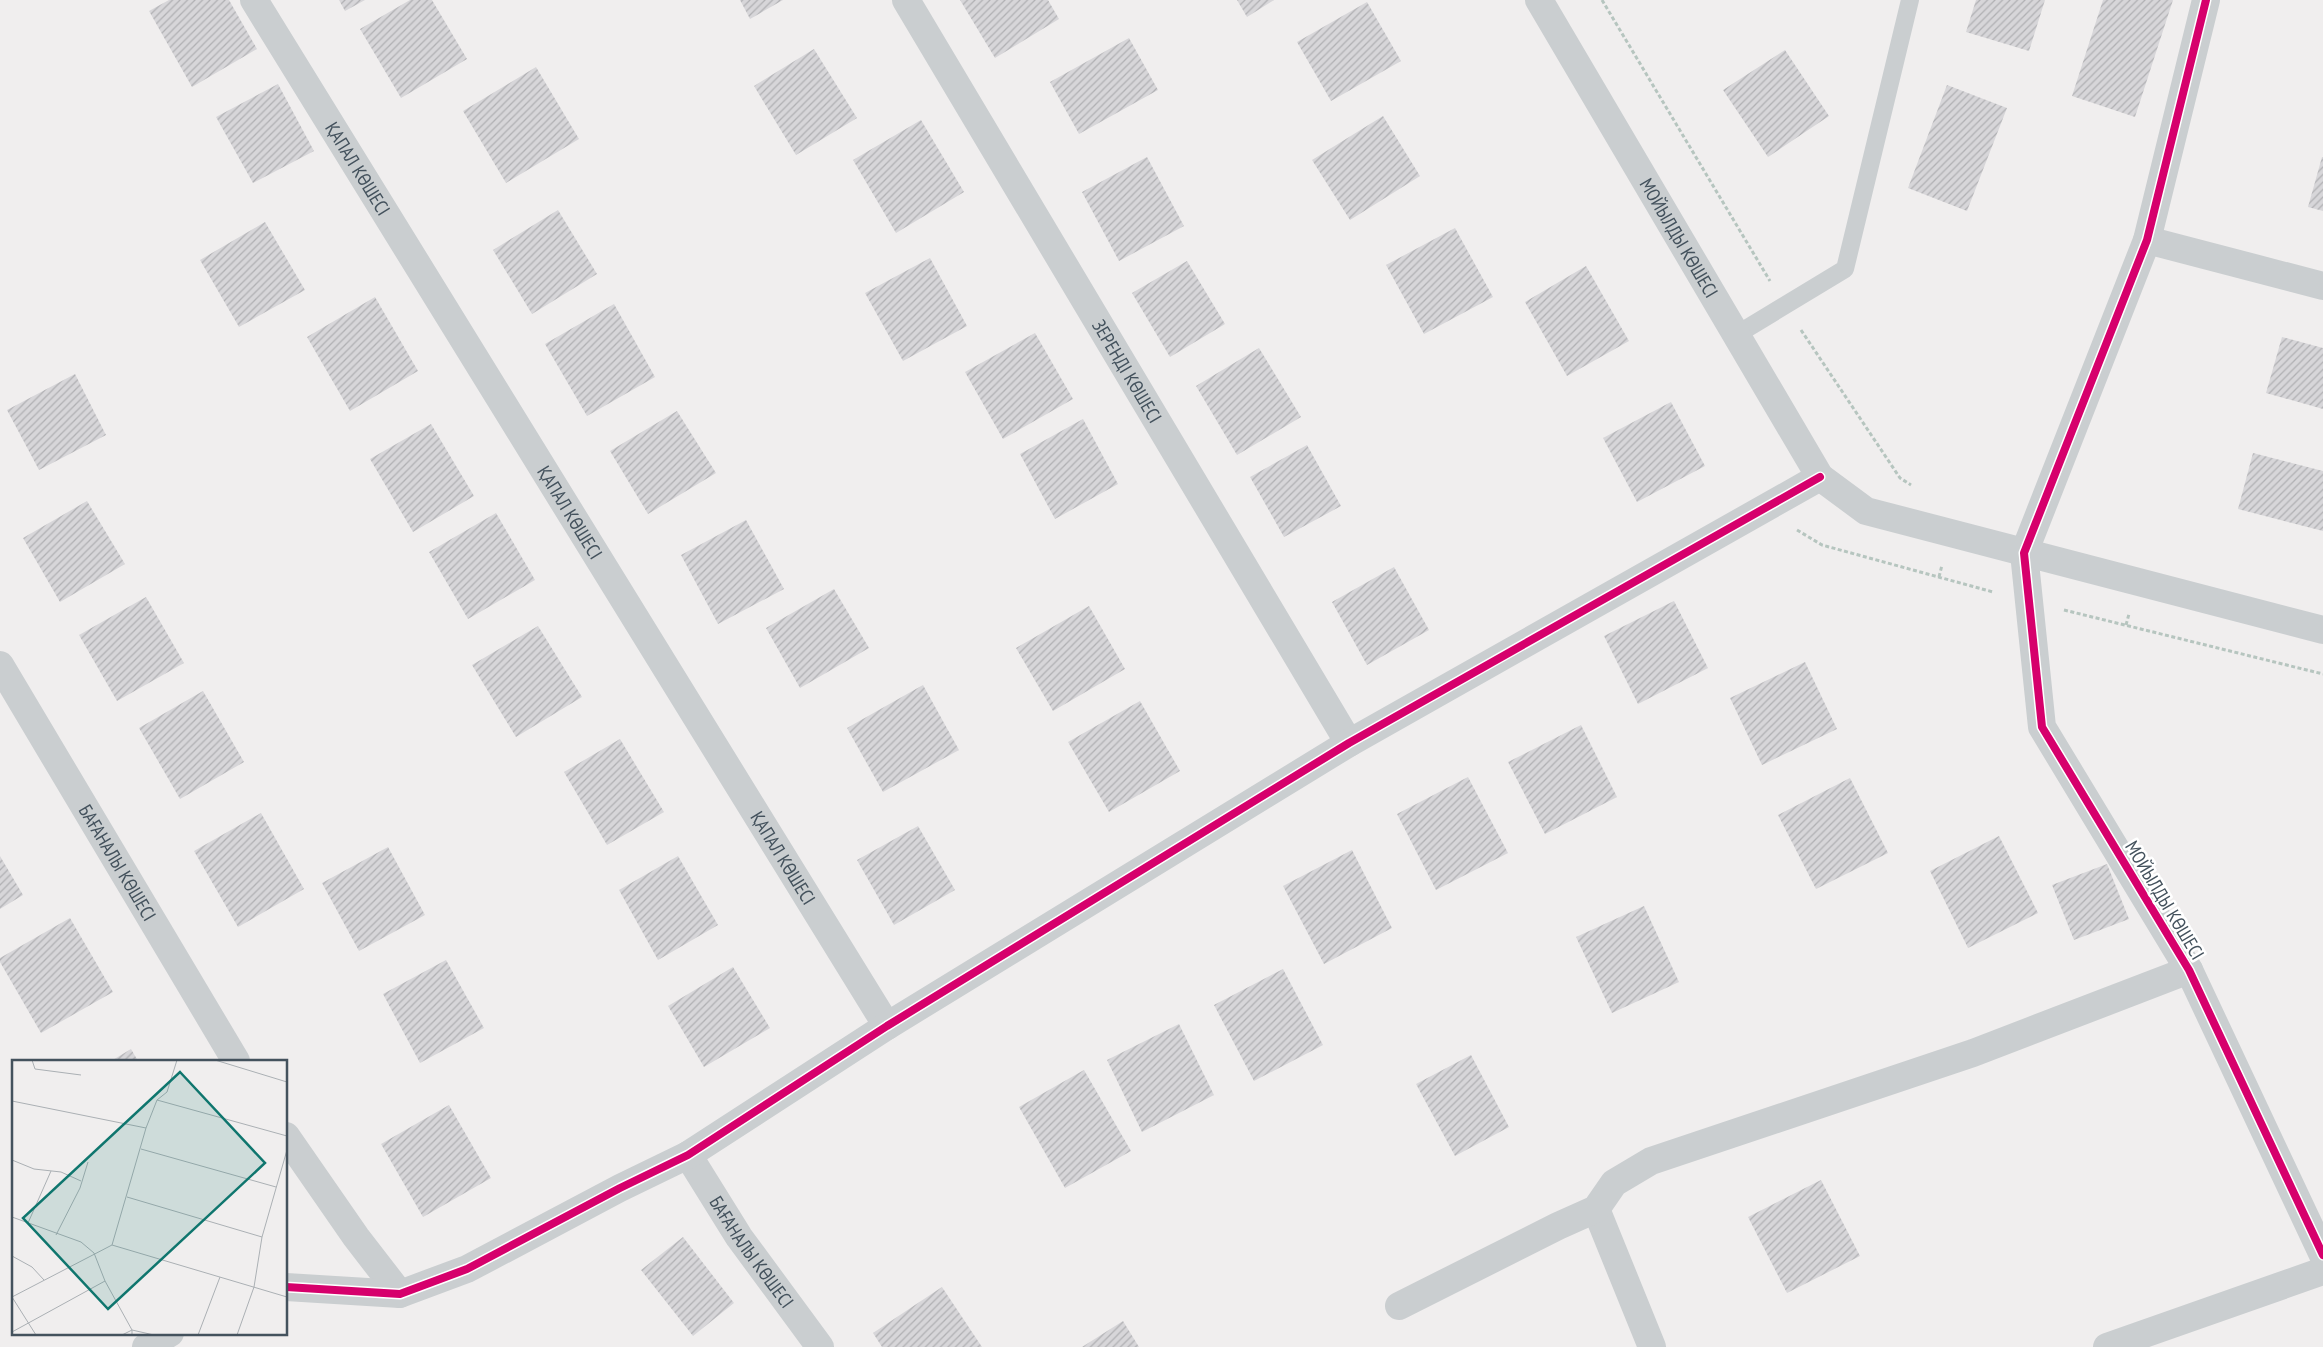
<svg xmlns="http://www.w3.org/2000/svg" width="2323" height="1347" viewBox="0 0 2323 1347" font-family="'PT Sans Narrow',sans-serif">
<defs>
<pattern id="building-hatch" width="6" height="6" patternUnits="userSpaceOnUse" patternTransform="scale(1.25)"><rect width="6" height="6" fill="#d7d6d9"/><path d="M-1 1l2-2M0 6l6-6M5 7l2-2" fill="none" stroke="#b0b0b3"/></pattern>
</defs>
<rect width="100%" height="100%" fill="#f0eeee"/>
<path fill="url(#building-hatch)" d="M169,0H229L257,49L192,87L149,11Z
M339,0H365L345,11Z
M410,0H432L467,59L401,98L360,29Z
M740,0H783L750,19Z
M960,0H1048L1059,19L995,58Z
M1237,0H1274L1247,17Z
M1976,0H2045L2029,51L1966,32Z
M2103,0H2173L2135,117L2072,96Z
M1367,2L1401,61L1331,101L1297,42Z
M1129,38L1158,90L1079,134L1050,82Z
M814,49L857,118L796,155L754,86Z
M1785,50L1829,116L1768,157L1723,90Z
M536,67L579,139L506,183L463,111Z
M278,84L314,151L253,183L216,117Z
M1947,85L2007,108L1967,211L1908,188Z
M1383,116L1420,176L1350,220L1312,160Z
M921,120L964,192L896,233L853,160Z
M1147,157L1184,226L1119,261L1082,192Z
M2322,157H2323V211L2308,207Z
M558,210L597,274L532,314L493,250Z
M265,222L305,290L239,327L200,260Z
M1455,228L1493,297L1424,334L1386,265Z
M930,258L967,326L903,361L865,293Z
M1187,261L1225,324L1170,357L1132,293Z
M1586,266L1629,341L1567,376L1525,302Z
M375,297L418,371L350,411L307,337Z
M614,304L655,377L587,416L545,344Z
M1035,333L1073,399L1003,439L965,372Z
M2282,337L2323,348V409L2266,393Z
M1259,348L1301,417L1237,455L1196,386Z
M75,374L106,435L39,470L7,410Z
M1671,402L1705,466L1637,502L1603,438Z
M677,411L716,473L648,514L610,451Z
M1083,419L1118,484L1055,519L1020,454Z
M431,424L474,496L413,532L370,459Z
M1307,445L1341,506L1284,537L1250,477Z
M2253,453L2323,471V531L2238,509Z
M87,501L125,564L60,602L23,538Z
M496,513L535,580L468,619L429,552Z
M746,520L784,589L718,624L681,555Z
M1394,567L1429,630L1367,665L1332,602Z
M834,589L869,648L800,688L766,628Z
M146,597L184,663L117,701L79,635Z
M1674,601L1708,668L1638,704L1604,636Z
M1089,606L1125,669L1053,711L1016,648Z
M538,626L582,697L516,737L472,665Z
M1805,662L1837,729L1762,765L1730,698Z
M923,685L959,750L883,792L847,728Z
M203,691L244,762L180,799L139,728Z
M1140,701L1180,771L1109,812L1068,742Z
M1581,725L1617,797L1545,834L1508,762Z
M620,739L664,812L607,845L564,772Z
M1468,777L1508,853L1436,890L1397,814Z
M1850,778L1888,853L1816,889L1778,815Z
M261,813L304,889L238,927L194,851Z
M918,826L955,890L894,925L857,860Z
M1999,836L2038,913L1968,948L1930,871Z
M388,847L425,915L359,951L322,883Z
M1352,850L1392,928L1324,964L1283,886Z
M0,856L23,895L0,909Z
M678,856L718,925L658,960L619,890Z
M2107,864L2129,919L2074,940L2052,885Z
M1644,906L1679,982L1612,1013L1576,937Z
M70,918L113,992L41,1033L0,962V958Z
M446,960L484,1028L420,1063L383,994Z
M733,967L770,1028L704,1067L668,1006Z
M1283,969L1323,1045L1254,1081L1214,1005Z
M1179,1024L1214,1095L1142,1132L1107,1060Z
M131,1049L138,1061H111Z
M1471,1055L1509,1127L1455,1156L1416,1084Z
M1084,1070L1131,1151L1065,1188L1019,1107Z
M449,1105L491,1178L423,1217L381,1144Z
M1821,1180L1860,1256L1787,1293L1748,1217Z
M683,1237L734,1303L693,1336L641,1270Z
M942,1287L982,1347H882L873,1333Z
M1123,1321L1139,1347H1082Z"/>
<g fill="none" stroke-linecap="round" stroke-linejoin="round">
<path stroke="#b6c5bf" stroke-width="3" stroke-dasharray="4 2.5" stroke-linecap="butt" d="M1602,0L1770,281
M1801,330L1900,478L1911,485
M1797,530L1822,545L1993,592
M1939,577L1942,565
M2064,610L2323,674
M2126,625L2129,614"/>
<path stroke="#caced0" stroke-width="18" d="M1736,335L1845,269L1910,0"/>
<g stroke="#caced0" stroke-width="28">
<path id="s1" d="M254,0L887,1026"/>
<path id="s2" d="M906,0L1349,743"/>
<path d="M2206,0L2147,240L2024,553L2042,727L2189,970L2323,1255"/>
<path d="M2147,240L2323,286"/>
<path id="s3" d="M0,665L236,1061"/>
<path d="M286,1136L356,1237L400,1294"/>
<path id="s4" d="M688,1155L739,1237L820,1347"/>
<path d="M1596,1209L1652,1347"/>
<path d="M286,1287L400,1294L467,1269L620,1188L688,1155L887,1026L1349,743L1820,477"/>
<path d="M1399,1306L1558,1226L1596,1209L1614,1183L1651,1161L1973,1053L2189,970"/>
<path d="M146,1347L170,1333"/>
<path d="M2107,1347L2323,1271"/>
</g>
<path stroke="#caced0" stroke-width="28" id="s5" d="M1539,0L1820,477L1866,511L2323,630"/>
<g stroke="#fff" stroke-width="11">
<path id="cycleway" d="M2206,0L2147,240L2024,553L2042,727L2189,970L2323,1255
M286,1287L400,1294L467,1269L620,1188L688,1155L887,1026L1349,743L1820,477"/>
</g>
<use href="#cycleway" stroke="#d6006c" stroke-width="8"/>
</g>
<g text-anchor="middle" stroke-width="5" stroke-linejoin="round" paint-order="stroke">
<g font-size="19" fill="#44525d" stroke="#fff">
<text dy="7" stroke="none"><textPath href="#s1" startOffset="198">ҚАПАЛ КӨШЕСІ</textPath></text>
<text dy="7" stroke="none"><textPath href="#s5" startOffset="276">МОЙЫЛДЫ КӨШЕСІ</textPath></text>
<text dy="7" stroke="none"><textPath href="#s2" startOffset="432">ЗЕРЕНДІ КӨШЕСІ</textPath></text>
<text dy="7" stroke="none"><textPath href="#s1" startOffset="602">ҚАПАЛ КӨШЕСІ</textPath></text>
<text dy="7" stroke="none"><textPath href="#s1" startOffset="1008">ҚАПАЛ КӨШЕСІ</textPath></text>
<text dy="7" stroke="none"><textPath href="#s3" startOffset="230">БАҒАНАЛЫ КӨШЕСІ</textPath></text>
<text transform="translate(2165 900) rotate(59)" y="7">МОЙЫЛДЫ КӨШЕСІ</text>
<text dy="7" stroke="none"><textPath href="#s4" startOffset="116">БАҒАНАЛЫ КӨШЕСІ</textPath></text>
</g>
</g>
<g transform="translate(12 1060)">
<rect width="275" height="275" fill="#f0eeee"/>
<path fill="none" stroke="#abb0b4" stroke-width="1" d="M20,0L23,9L69,15M203,0L275,22M145,40L275,76M0,41L134,68M129,89L264,127M0,100L22,109L49,112L69,121M115,137L250,177M0,157L69,182L82,193L93,221L120,270L110,275M16,163L39,111M44,175L68,128L76,102M100,185L134,68L145,40L155,32L165,0M0,196L20,207L32,220M0,237L100,185L275,237M0,237L24,275M0,272L93,221M120,275V270L142,275M186,275L208,217M225,275L242,227L250,177L275,90"/>
<path fill="#0f766e" fill-opacity="0.15" stroke="#0f766e" stroke-width="2.5" d="M168,12L253,103L96,249L11,158Z"/>
<rect width="275" height="275" fill="none" stroke="#44525d" stroke-width="2.5"/>
</g>
</svg>
